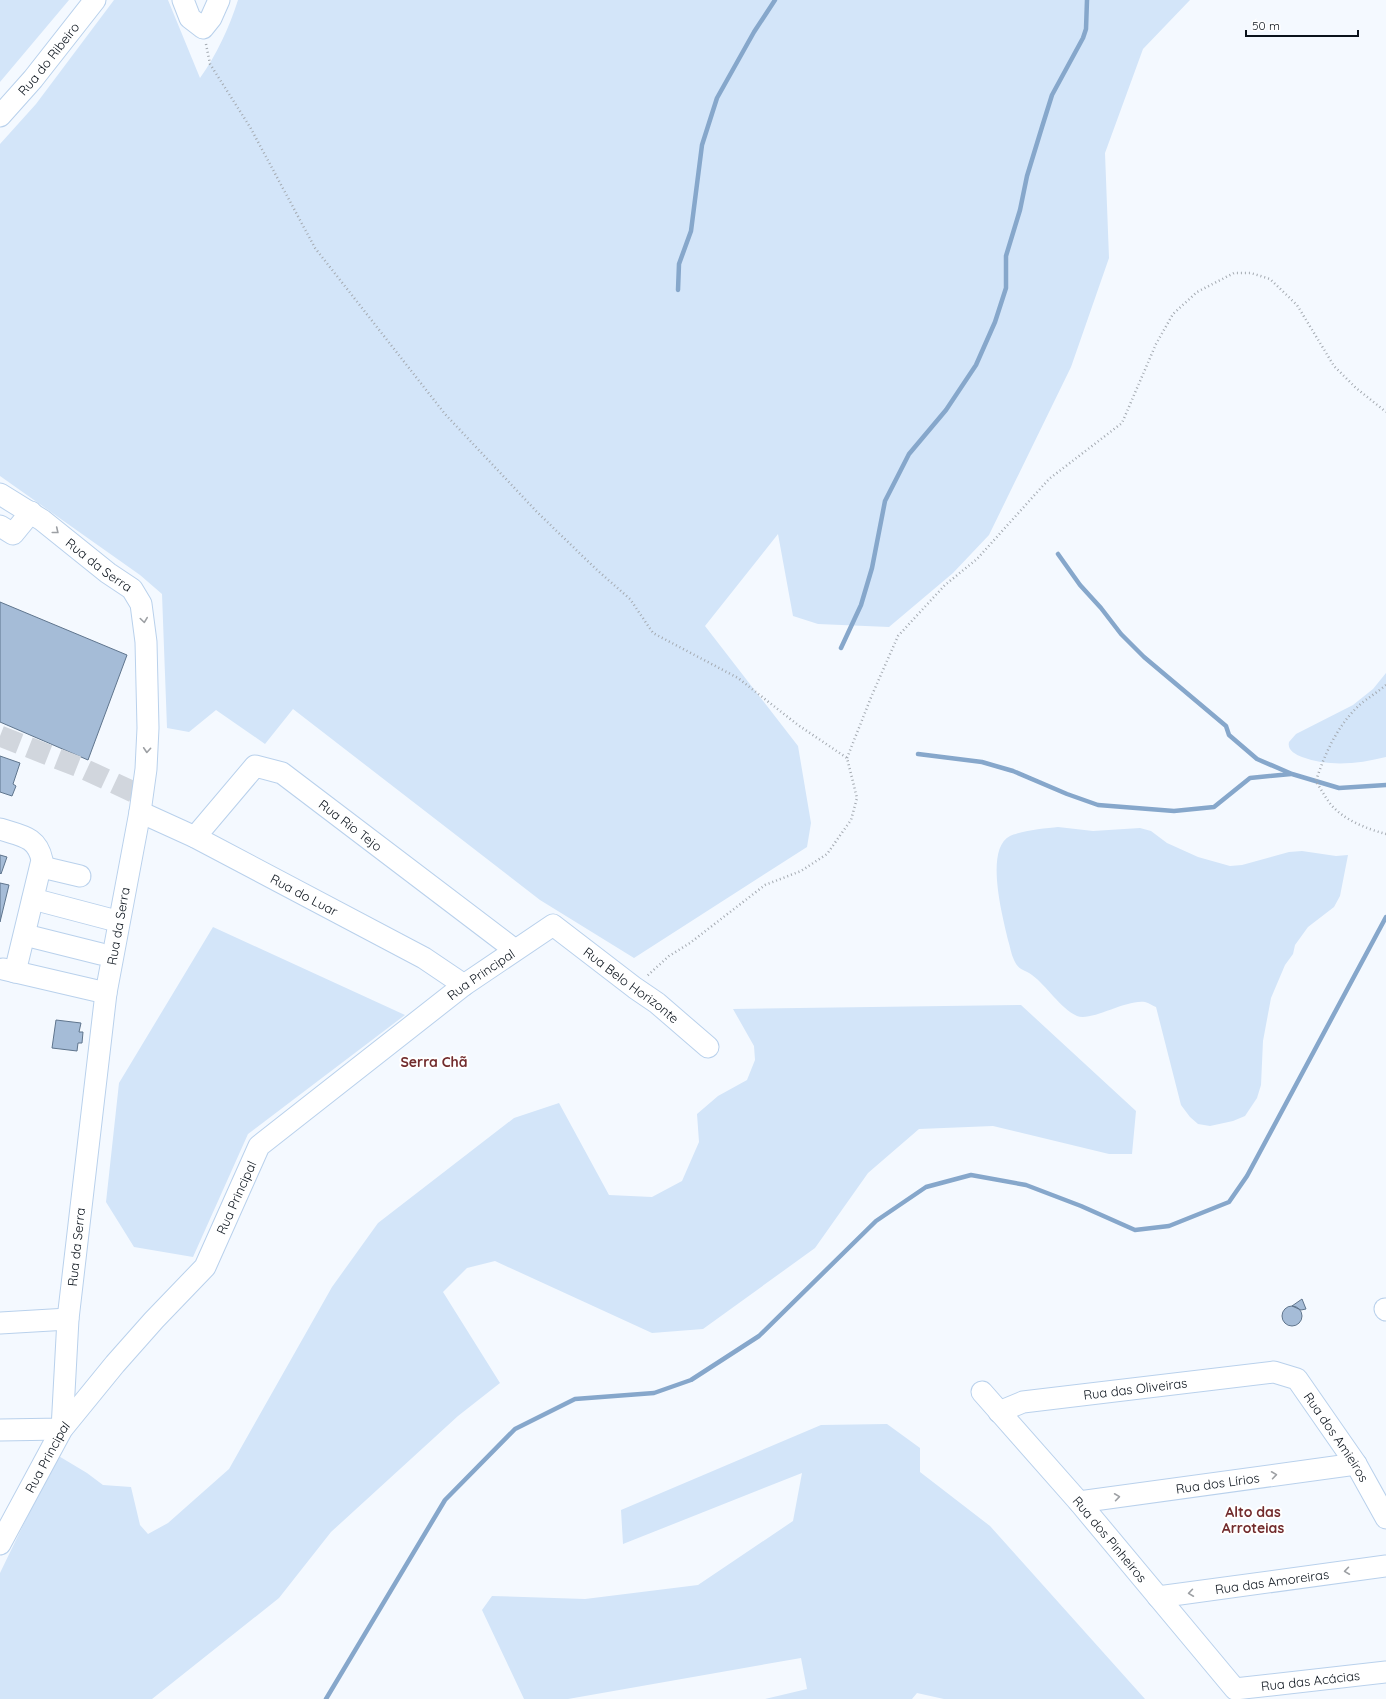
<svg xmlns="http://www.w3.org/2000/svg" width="1386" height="1699" viewBox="0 0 1386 1699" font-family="Quicksand,sans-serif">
<rect width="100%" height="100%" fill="#f4f9ff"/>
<path fill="#d3e5f9" d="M0,0H69L0,82Z
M114,0H168L200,78C217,54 229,28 238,0H1190L1143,49L1105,153L1109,258L1071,367L989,535L953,573L889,627L818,624L793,616L778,534L705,626L798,746L811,823L807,847L634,958L540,900L293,709L265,744L216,710L189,732L167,728L162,594L140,575L0,476V144L36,104Z
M1386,673V757C1358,764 1329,767 1302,757C1295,754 1287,750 1289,742L1296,734L1353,705L1373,689Z
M1058,827L1093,831L1140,828L1151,831L1167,843L1198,857L1230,866L1242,865L1289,852L1302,851L1336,856L1348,855L1340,896L1334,907L1308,927L1295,945L1293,954L1285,965L1271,998L1263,1041L1261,1085L1257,1098L1245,1116L1233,1121L1210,1126L1198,1124L1190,1117L1181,1105L1156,1007C1153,1006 1149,1003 1145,1002C1126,999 1091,1022 1077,1016C1060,1008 1047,986 1032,975C1024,969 1019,971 1014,960C1011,954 1010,946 1008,940C1003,918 984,849 1010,836C1020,831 1046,828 1058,827Z
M213,927L405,1015L248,1134L193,1257L134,1247L106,1202L119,1083Z
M1021,1005L1136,1111L1132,1154H1109L993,1126L919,1129L868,1173L815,1248L703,1329L652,1333L495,1261L467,1268L443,1292L500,1383L458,1416L331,1532L279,1598L152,1699H0V1573L57,1455L87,1473L103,1485L131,1487L140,1525L148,1534L168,1523L229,1469L332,1287L378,1223L514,1118L559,1103L609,1195L652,1197L682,1181L699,1142L697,1114L718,1096L747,1080L755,1060L754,1046L733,1009Z
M887,1424L920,1448V1472L990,1526L1145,1699H944L917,1693L912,1699H765L807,1689L801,1658L568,1699H524L482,1610L492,1596L585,1599L698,1585L793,1521L802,1473L623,1544L621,1510L821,1425Z"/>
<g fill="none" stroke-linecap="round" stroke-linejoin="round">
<path stroke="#86a7cb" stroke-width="4.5" d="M678,290L679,264L691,231L702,145L717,98L754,32L775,0
M1058,554L1080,585L1101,608L1121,634L1144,657L1226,726L1229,735L1257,759L1292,774L1339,788L1386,785
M841,648L861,605L872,568L885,501L909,454L946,410L976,365L995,322L1006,288V256L1020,210L1027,176L1042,127L1052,95L1083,38L1086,29L1087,0
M918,754L982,762L1013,771L1067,794L1098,805L1174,811L1214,807L1250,778L1291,774
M326,1699L445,1500L515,1429L575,1399L654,1393L691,1380L759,1336L876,1221L926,1187L971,1175L1026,1185L1081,1206L1135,1230L1169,1226L1229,1202L1247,1176L1386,917"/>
</g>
<path fill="#a5bcd7" stroke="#5f758d" d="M0,602L127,655L88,760L0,722Z
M0,756L20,763L13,784L16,786L12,796L0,792Z
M0,855L7,857L1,874L0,873Z
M0,883L9,885L0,922Z
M56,1020L81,1023L79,1032H83L82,1043H78L77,1051L52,1048Z
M1302,1299L1306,1309L1301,1310L1292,1306Z
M1282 1316a10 10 0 1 1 20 0a10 10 0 1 1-20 0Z"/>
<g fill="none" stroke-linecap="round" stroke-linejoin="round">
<path stroke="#d1d6dd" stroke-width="21" stroke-dasharray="21 10" stroke-linecap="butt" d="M0,736L84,769L142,796"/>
<g stroke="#b9d1ec" stroke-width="23">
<g id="minor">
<path d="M183,0L190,18L203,28L211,18L219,0"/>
<path id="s1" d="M0,116L33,79L95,0"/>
<path id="s2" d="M0,494L42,520L108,573L132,589L141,604L146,642L148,728L146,769L140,812L106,993L68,1319L62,1429L0,1430"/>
<path d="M0,526L13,534L31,512"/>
<path id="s3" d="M140,812L195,837L424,958L464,985"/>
<path d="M0,829C21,836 37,836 42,860L15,972"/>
<path id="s4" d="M195,837L255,766L282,773L515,950"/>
<path d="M42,867L80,876"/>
<path d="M33,899L109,919"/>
<path d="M25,935L101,954"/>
<path d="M3,969L106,993"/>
<path d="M1385,1309L1386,1310"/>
<path d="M0,1323L68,1319"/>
<path id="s5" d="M982,1392L1079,1502L1235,1689L1386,1672"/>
<path id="s6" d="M999,1412L1023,1402L1274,1372L1297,1379L1356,1464L1386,1518"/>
<path id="s7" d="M1079,1502L1356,1464"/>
<path id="s8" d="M0,1544L62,1429L115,1364L154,1320L205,1267L259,1146L464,985L553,925L635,988L657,1003L708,1047"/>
<path id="s9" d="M1158,1597L1386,1566"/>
</g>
</g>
<path stroke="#a4aab1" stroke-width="2.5" stroke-dasharray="1 3" stroke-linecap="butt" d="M206,44L210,64L250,127L315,248L445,414L537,512L597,570L630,599L653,633L738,678L798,725L847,758L857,798L851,820L827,854L801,871L765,885L690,943L669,956L647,976
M1386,685C1379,691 1371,696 1363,702C1340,721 1325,752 1316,781C1320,788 1324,795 1329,802C1341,819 1367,829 1386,834
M847,758L872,695L898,636L945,585L977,559L1049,479L1122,423L1156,344L1173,314L1197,292L1234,273H1251L1270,279L1297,305L1334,366L1356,388L1386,412"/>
<use href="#minor" stroke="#fff" stroke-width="21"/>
</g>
<defs><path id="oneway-chevron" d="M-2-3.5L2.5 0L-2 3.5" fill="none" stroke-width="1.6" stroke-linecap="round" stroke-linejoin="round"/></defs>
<g stroke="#9da0a4">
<use href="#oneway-chevron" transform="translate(56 531) rotate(39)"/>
<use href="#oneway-chevron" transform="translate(144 620) rotate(82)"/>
<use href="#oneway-chevron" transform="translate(147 750) rotate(94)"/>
<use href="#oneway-chevron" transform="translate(1274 1475) rotate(-8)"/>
<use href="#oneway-chevron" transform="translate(1117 1497) rotate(-8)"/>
<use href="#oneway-chevron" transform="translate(1347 1571) rotate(172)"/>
<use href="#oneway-chevron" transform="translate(1191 1593) rotate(172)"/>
</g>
<g text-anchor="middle" stroke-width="4" stroke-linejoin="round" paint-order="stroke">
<g font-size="13" fill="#0a121b" stroke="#fff">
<text dy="5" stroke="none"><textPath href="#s1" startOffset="75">Rua do Ribeiro</textPath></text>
<text dy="5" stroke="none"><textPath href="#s2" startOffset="122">Rua da Serra</textPath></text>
<text dy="5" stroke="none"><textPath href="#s4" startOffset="207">Rua Rio Tejo</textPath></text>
<text dy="5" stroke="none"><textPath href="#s3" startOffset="184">Rua do Luar</textPath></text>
<text transform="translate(118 926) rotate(-80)" y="5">Rua da Serra</text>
<text dy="5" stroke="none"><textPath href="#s8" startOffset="760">Rua Principal</textPath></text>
<text dy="5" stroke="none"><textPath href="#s8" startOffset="946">Rua Belo Horizonte</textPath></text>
<text dy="5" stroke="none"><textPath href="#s8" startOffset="423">Rua Principal</textPath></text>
<text transform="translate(76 1247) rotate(-84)" y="5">Rua da Serra</text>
<text dy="5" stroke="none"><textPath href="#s6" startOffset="139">Rua das Oliveiras</textPath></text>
<text dy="5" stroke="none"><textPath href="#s6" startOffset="373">Rua dos Amieiros</textPath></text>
<text dy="5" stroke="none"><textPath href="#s8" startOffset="99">Rua Principal</textPath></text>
<text dy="5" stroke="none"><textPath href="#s7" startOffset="140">Rua dos Lírios</textPath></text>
<text dy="5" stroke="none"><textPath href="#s5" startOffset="195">Rua dos Pinheiros</textPath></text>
<text dy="5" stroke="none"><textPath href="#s9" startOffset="115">Rua das Amoreiras</textPath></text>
<text dy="5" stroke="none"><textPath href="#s5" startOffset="466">Rua das Acácias</textPath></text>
</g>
<g font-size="14" font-weight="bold" fill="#722c2d" stroke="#fff">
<text x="434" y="1067">Serra Chã</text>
<text x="1253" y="1517">Alto das<tspan x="1253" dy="16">Arroteias</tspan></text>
</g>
</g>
<path d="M1246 30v6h112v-6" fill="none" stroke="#0a121b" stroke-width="2"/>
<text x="1252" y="30" font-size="12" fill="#0a121b" stroke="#ffffff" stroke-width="3" paint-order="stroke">50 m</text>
</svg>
